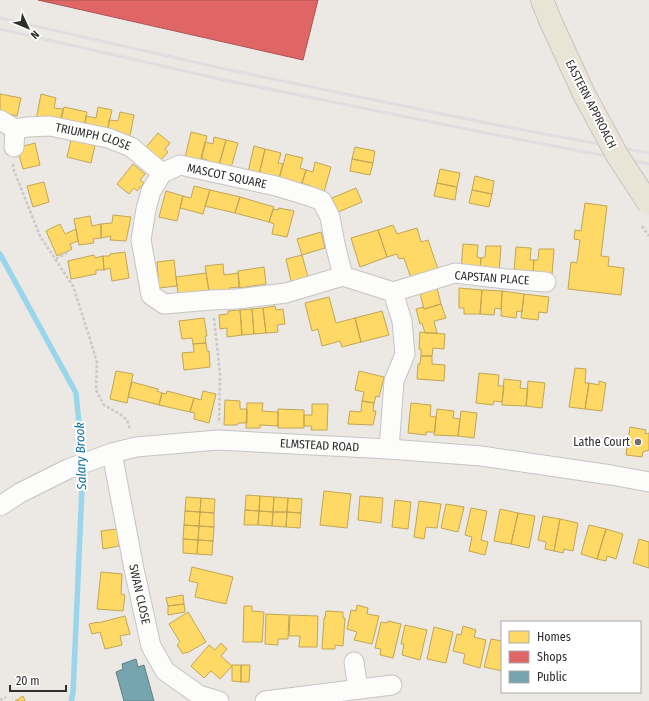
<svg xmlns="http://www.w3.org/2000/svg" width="649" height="701" viewBox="0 0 649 701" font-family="'Fira Sans Condensed',sans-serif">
<rect width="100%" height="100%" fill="#ece8e4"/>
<path fill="#ffd966" stroke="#c0a655" d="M0,94L21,98L17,116L0,112Z
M41,94L56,98L54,108L63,109L60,122L36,120Z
M64,107L87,112L84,130L60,125Z
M98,107L112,110L106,136L84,128L86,116L96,118Z
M120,112L134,115L129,141L107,134L109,120L118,121Z
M191,132L207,136L201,161L185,158Z
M158,133L170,143L165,149L168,152L161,160L158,157L153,163L141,153Z
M214,137L226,140L219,165L207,162V160L201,158L205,142L213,144Z
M71,140L95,145L91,163L67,157Z
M226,140L238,143L231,168L219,165Z
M35,143L40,165L23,169L17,148Z
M254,146L265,149L259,175L248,172Z
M355,147L375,151L373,163L352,159Z
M265,149L281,153L278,163L283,164L279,178L259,175Z
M286,154L303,158L300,168L306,170L302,183L295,182V184L279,180Z
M352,159L373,163L370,175L350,171Z
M315,162L331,167L324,192L310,188V186L302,183L306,170L313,172Z
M133,164L145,174L140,180L144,183L137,191L134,188L129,194L117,184Z
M440,169L460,173L457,187L437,183Z
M475,176L494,181L492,194L472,190Z
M44,182L49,202L33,207L27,186Z
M437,183L457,187L455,200L434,196Z
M194,186L210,190L203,214L180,208L183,196L191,198Z
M356,188L362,202L338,212L332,198Z
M210,190L240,197L235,213L205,206Z
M472,190L492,194L489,207L469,203Z
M166,191L183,196L177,221L159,217Z
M240,197L274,207L269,222L235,213Z
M585,203L607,206L601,256L609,257L608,266L624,268L621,295L568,289L571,262L577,263L580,240L574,239L575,230L581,231Z
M279,208L294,211L287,237L272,234L274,224L269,222L273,209L278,210Z
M113,215L131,217L126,241L110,240L111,236L101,238V224L112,223Z
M90,216L92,226L101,224V238L93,239L94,243L79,245L74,219Z
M60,224L65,234L76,229L78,241L70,244L72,249L57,256L46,231Z
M393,225L397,234L417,228L421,242L428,240L438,269L411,278L404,258L399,259L397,254L387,257L378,230Z
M378,230L387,257L360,267L351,238Z
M321,232L325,248L302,255L297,239Z
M463,244L478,245L477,257L481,258L480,270L461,271Z
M486,246H501L499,273L480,270L481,258L485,257Z
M516,247L531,248L530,260H534L533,273H514Z
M539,249H554L552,275H537L533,273L534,260H538Z
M125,252L129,278L112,281L110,268L104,270L103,256H110V254Z
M94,255L95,258L103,256L104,270H96V274L71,279L68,261Z
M302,255L309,281L292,285L286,259Z
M174,260L177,286L159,288L157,262Z
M223,264L224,275L238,273L240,287L229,288V290L209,292L205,266Z
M264,267L266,284L239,288L238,271Z
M206,273L209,290L178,294L176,277Z
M437,288L441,304L424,309L420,293Z
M459,288L482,290L480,314H464V308H459Z
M482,290L502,291L501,309L495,308L494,315L480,314Z
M502,291L524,294L522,312L517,311L516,318L501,316Z
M524,294L549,297L547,313L539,312L538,320L521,318Z
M329,297L336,323L355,318L361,342L342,347L340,341L322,346L318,329L312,331L305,303Z
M441,304L446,318L434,321L437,333H425L422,323L420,324L416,309L423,307L424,309Z
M275,306L276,310L283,309L285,324L277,325L278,332L266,333L263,308Z
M263,308L266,333L254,334L252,309Z
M252,309L254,334L242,335L240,310Z
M240,310L242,335L227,337V328L220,329L219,315L228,314V311Z
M382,311L389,335L361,342L355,318Z
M204,318L207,336H205L206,343L193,344L192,338L182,339L179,321Z
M420,332L445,334L444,349L433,348L432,356H421V349H419Z
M206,343L207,351H209L210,367L184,370L182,353L194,352L193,344Z
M421,356H432V364L445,365L444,381L417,379L418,364H420Z
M575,368L586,369L585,383H589L585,409L569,407Z
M116,371L133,374L127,403L110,399Z
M359,371L384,377L379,397L376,396L374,403L362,401L364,392L355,390Z
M479,373L499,375L498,386H504L502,402L494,401L493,405L476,403Z
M504,379L521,381L520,388L528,389L526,406L502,405Z
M528,381L545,383L542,408L526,406Z
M599,381L606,383L602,411L585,409L589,383L599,385Z
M132,382L158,389L157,391L162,393L159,405L128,397Z
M167,391L194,398L190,412L159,405L162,393L166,394Z
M203,391L216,394L209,423L194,419L195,413L190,412L194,398L201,400Z
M225,400L240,401V409H247V423H238L237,425H224Z
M362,401L374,403L373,411H376L373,425L348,424L350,411L361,412Z
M247,403H263L262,411L278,412V426L260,425V428H246Z
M411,403L431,405L430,416L436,417L435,432H426V435L408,433Z
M312,404H328L327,430H311L312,426H304V415H312Z
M278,409L304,410V428H278Z
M437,409L454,411L453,418L460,419L458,436L434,435Z
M461,411L477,413L474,438L458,436Z
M630,427L646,430L645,434L649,433V450L643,452L642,457L626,455Z
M324,491L351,494L347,528L320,525Z
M246,495L260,496L259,511L245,510Z
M260,496L274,497L273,512L259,511Z
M360,496L383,498L381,523L358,520Z
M186,497L201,498L200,512L185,511Z
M274,497L288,498L287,512H273Z
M201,498L215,499L214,513L200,512Z
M288,498L302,499L301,513L287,512Z
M395,500L411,502L408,529L392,527Z
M419,501L441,504L437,528L426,527L424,539L414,537Z
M446,504L464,507L458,532L441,528Z
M471,508L487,511L481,540L488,542L485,555L469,551L472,537L465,535Z
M500,509L518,513L511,544L494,541Z
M245,510L259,511L258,525H244Z
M185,511L200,512L199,526L184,525Z
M259,511L273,512L272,526L258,525Z
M200,512L214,513V527L199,526Z
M273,512H287L286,527L272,526Z
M287,512L301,513L300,528L286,527Z
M518,513L535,516L529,548L511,544Z
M543,516L560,519L554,551L545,549L546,542L538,540Z
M560,519L578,523L573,551L564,549L563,553L554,551Z
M184,525L199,526L198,540L183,539Z
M589,525L606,529L597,559L581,554Z
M199,526L214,527L213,541L198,540Z
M117,529L119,546L103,549L101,531Z
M606,529L623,534L616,559L607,556L606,561L597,559Z
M183,539L198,540L197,554L183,553Z
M639,539L649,542V568L633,563Z
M198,540L213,541L212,555L197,554Z
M192,567L233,577L226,604L195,597L198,583L189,581Z
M101,572L122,574L121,594L125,595L123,611L97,609Z
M183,595L184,604L168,606L166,598Z
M184,604L185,612L168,615V606Z
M357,605L368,608L367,614L379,616L372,644L354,640L357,632L347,629L351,610L356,611Z
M244,606H252V611L264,612L262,642H243Z
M326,611L343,612V618H345L343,646L335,645V649H322L324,618H325Z
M188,612L206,642L187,653L186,652L183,654L177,645L180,642L169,624Z
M266,614L289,615L288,639H278V645L265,644Z
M290,615L318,616L317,647H299L300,636H289Z
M125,616L130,634L120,636L122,645L105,649L100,632L92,634L89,624L98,622V623Z
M388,621L401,624L393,658L380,655L381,649L375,648L381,622L387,623Z
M405,625L427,630L420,660L402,655L404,644H401Z
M463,626L476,630L474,637L486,640L480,668L463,663L465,654L453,651L457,634L461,635Z
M434,627L453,632L446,663L427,659Z
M491,639L502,641V671L484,667Z
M221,643L227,649L221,656L232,666L220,679L211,671L204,678L191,666L209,645L215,650Z
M232,665H241V682L232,681Z
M241,665H250L249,682H241Z
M23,696L25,701H15Z"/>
<path fill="#e06666" stroke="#ab5555" d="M38,0H318L303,60Z"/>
<path fill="#76a5af" stroke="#608188" d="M136,659L138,667L144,665L154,701H124L116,672L123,669L122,664Z"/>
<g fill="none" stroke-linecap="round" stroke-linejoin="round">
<path stroke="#99d6ec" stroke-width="5.5" d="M0,254L76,393L83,465L73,693L71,701"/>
<g stroke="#c5c4c5" stroke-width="21">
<g id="street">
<path id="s1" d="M0,120L15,129L28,127L50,126L108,138L131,147L162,173"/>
<path d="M14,147L15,129"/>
<path d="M343,276L335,244L330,217L322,201L312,197L276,186L235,177L180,165L162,173L151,191L146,209L141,240L151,295L164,304L211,300L237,299L286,293L343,276L393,292L402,321L405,354L394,381L389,449"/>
<path d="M393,292L455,273L506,279L546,282"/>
<path id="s2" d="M112,453L134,569L151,646L165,671L199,695L219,701"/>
<path id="s3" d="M0,506L20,493L68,469L112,453L136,447L218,440L389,449L481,456L611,475L649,482"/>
<path d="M354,662L358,689"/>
<path d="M265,701L392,685"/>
</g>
</g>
<g stroke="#c6c5c4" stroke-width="24">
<path id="primary" d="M542,0L550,20L584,94"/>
</g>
<path stroke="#c9c9c8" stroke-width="2.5" stroke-dasharray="3 2" stroke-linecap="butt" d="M13,164V168L40,236L73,286L90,339L97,363L96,390L104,405L120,414L127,420L130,429
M642,226L649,236
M56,259L68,252
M214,318L220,374L219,423
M0,700L6,697"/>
<use href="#street" stroke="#fcfcfb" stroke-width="19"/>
<use href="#primary" stroke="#e8e4d6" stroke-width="22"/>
<path stroke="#dfdfe1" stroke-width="3" d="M0,18L229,70L496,125L649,153
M0,29L224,80L491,134L649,164"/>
<g stroke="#c6c5c4" stroke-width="24" stroke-linecap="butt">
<path id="primary-bridge" d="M584,94L617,155L649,204"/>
</g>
<use href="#primary-bridge" stroke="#e8e4d6" stroke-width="22"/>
</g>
<circle fill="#706f6e" stroke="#fff" stroke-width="1.5" cx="638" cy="442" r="4"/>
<g text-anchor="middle" stroke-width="4" stroke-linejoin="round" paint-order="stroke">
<g font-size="12" fill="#2e2e2e" stroke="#fff">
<text transform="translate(591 104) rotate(63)" y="4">EASTERN APPROACH</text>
<text dy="4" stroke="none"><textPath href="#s1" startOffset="97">TRIUMPH CLOSE</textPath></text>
<text transform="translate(227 176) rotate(12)" y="4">MASCOT SQUARE</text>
<text transform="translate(492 278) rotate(4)" y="4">CAPSTAN PLACE</text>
<text dy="4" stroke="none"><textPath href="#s3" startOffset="333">ELMSTEAD ROAD</textPath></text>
<text dy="4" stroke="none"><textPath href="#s2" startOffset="144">SWAN CLOSE</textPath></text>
</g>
<g font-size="12" fill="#2e2e2e" stroke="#fff" text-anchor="end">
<text x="630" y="446">Lathe Court</text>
</g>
<g font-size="13" font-style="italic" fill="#0d6fa3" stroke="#fff">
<text transform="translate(80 456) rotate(-92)" y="5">Salary Brook</text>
</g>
</g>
<rect x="501" y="621" width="140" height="72" fill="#ffffff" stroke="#ababab"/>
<rect x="509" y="631" width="20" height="12" fill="#ffd966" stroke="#ababab"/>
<text x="537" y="641" font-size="12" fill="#2e2e2e">Homes</text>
<rect x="509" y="651" width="20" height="12" fill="#e06666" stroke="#ababab"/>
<text x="537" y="661" font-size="12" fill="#2e2e2e">Shops</text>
<rect x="509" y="671" width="20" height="12" fill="#76a5af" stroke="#ababab"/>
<text x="537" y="681" font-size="12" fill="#2e2e2e">Public</text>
<g transform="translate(28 28) rotate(134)" stroke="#ffffff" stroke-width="3" paint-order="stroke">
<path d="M0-3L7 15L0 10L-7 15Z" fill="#2e2e2e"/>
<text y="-6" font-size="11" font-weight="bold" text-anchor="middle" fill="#2e2e2e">N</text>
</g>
<path d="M10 685v6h56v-6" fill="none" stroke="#2e2e2e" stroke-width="2"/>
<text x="16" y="685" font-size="12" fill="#2e2e2e" stroke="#ffffff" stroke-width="3" paint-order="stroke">20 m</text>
</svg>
